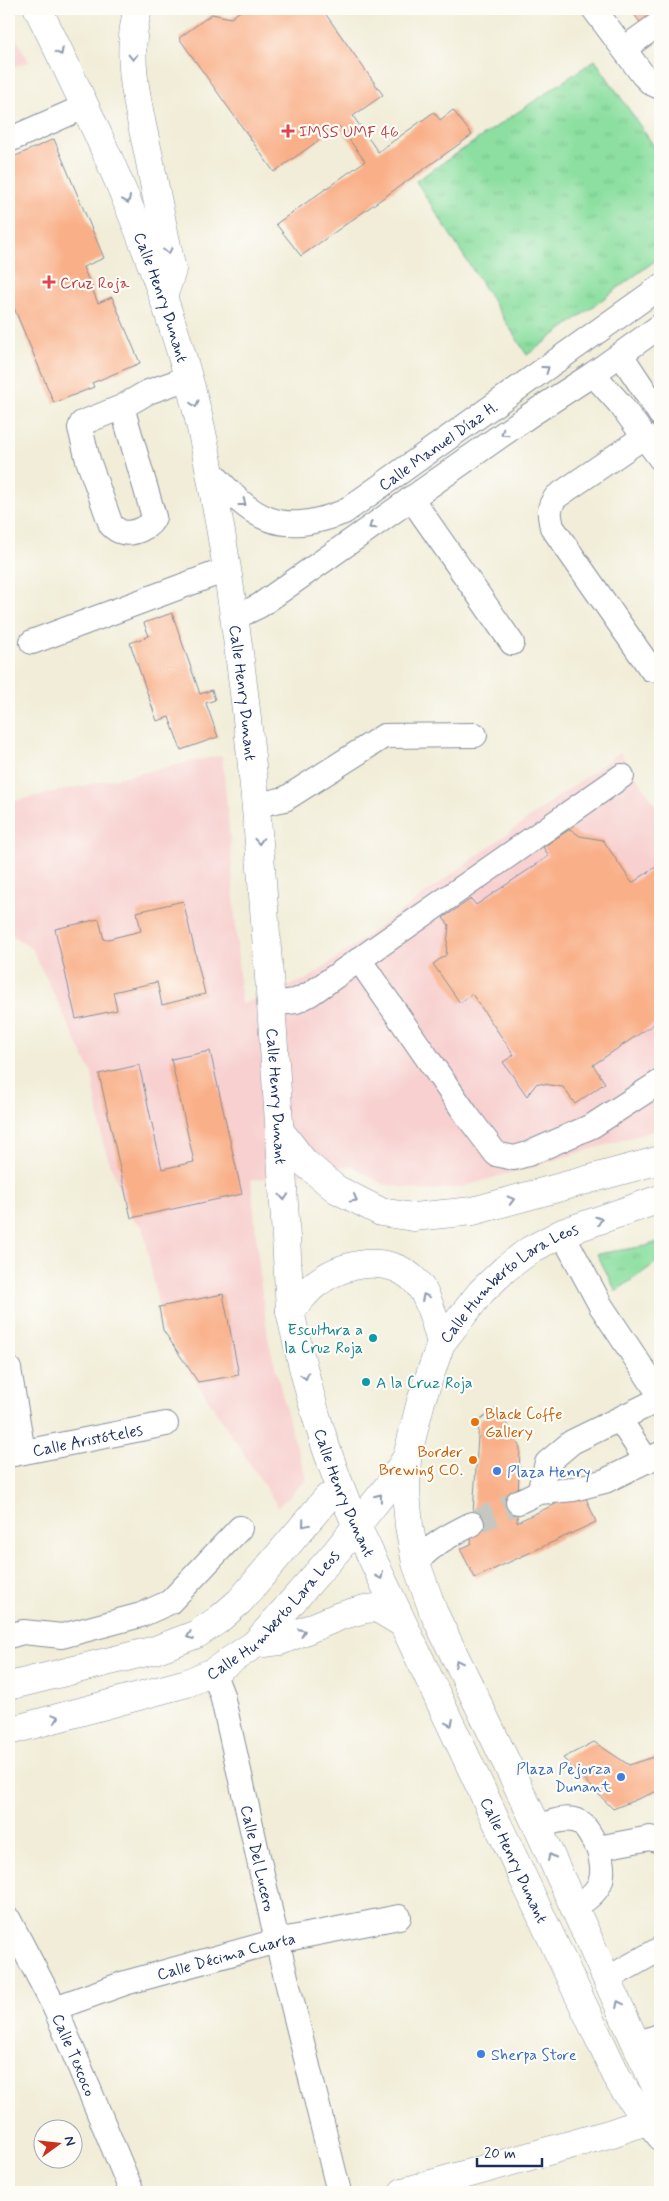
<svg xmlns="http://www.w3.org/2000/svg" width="669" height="2201" viewBox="0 0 669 2201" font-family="Mynerve,sans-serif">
<defs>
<pattern id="grass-tufts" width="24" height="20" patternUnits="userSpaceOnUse" patternTransform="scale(1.25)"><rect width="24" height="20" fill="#8cdfa0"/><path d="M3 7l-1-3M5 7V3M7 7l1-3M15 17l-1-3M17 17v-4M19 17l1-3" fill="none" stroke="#78c08c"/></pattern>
</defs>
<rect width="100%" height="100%" fill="#fdfcf7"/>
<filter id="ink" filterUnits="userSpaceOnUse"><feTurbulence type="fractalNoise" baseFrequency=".02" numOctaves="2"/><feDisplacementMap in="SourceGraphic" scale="10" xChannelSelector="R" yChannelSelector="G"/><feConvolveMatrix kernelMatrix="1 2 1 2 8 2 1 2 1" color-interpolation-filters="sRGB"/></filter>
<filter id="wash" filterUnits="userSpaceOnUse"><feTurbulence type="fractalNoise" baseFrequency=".0096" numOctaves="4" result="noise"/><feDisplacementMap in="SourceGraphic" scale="20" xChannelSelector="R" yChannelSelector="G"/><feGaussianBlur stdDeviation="1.12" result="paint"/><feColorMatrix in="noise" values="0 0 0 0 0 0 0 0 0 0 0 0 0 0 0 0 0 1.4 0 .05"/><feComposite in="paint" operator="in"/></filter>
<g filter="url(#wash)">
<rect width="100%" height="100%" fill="#f1edd8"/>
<path fill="#f7d0cf" d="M9,24L29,62L9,68Z
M620,752L660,811V1129L462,1187L425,1191L383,1184L352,1166L251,1180L261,1286L268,1338L291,1429L307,1479L278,1507L163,1330L143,1227L131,1218L103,1144L92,1074L32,949L9,933V802L222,755L229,825L241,1004L309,978Z"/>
<path fill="url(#grass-tufts)" stroke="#54877f" d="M595,60L660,155V257L527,355L416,181Z
M660,1241V1260L616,1291L597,1254L646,1246Z"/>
<g id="blocks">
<path fill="#f9b089" d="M243,9H322L383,95L353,116L378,152L434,112L440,120L453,110L472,135L301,256L276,224L365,161L339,126L274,172L179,38L212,14L231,18Z
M598,9H620L605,20Z
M630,9H658L640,22Z
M54,139L104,258L83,267L98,303L112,297L140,363L92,383L94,387L54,403L9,296V159Z
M172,613L200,694L212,690L215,700L206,703L218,737L181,750L169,717L157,721L130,643L149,636L144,623Z
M570,829L580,836L603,840L632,883L660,864V1020L593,1065L605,1083L575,1104L563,1087L537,1083L527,1096L503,1062L514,1055L472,994L460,1003L433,964L446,955L449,925L443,918L471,899L476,905L549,856L543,847Z
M183,901L205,994L162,1005L157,982L113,992L117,1010L76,1019L55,929L99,919L104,940L141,931L137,912Z
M210,1051L242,1194L131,1218L99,1074L139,1065L162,1169L194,1162L171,1059Z
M223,1294L239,1375L198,1382L163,1330L159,1307Z
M496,1408L514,1435L520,1448L517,1522L575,1495L586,1498L596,1522L475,1578L460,1549L471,1544L479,1421Z
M594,1742L629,1765L660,1755V1790L613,1809L563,1758Z"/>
</g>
</g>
<g filter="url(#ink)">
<use href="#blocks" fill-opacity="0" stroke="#868e9b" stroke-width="1"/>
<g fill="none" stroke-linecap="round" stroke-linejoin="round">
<path stroke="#c6c7c0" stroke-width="24" stroke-dasharray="24 12" stroke-linecap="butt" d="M472,1524L518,1502"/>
<g stroke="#868e9b" stroke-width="26">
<g id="minor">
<path d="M594,9L643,75L651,83L660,87"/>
<path d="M624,49L660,23"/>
<path d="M9,140L86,106"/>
<path d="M621,355L660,414"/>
<path d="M593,374L620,404L660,458"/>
<path d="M122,407L154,517C151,527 133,535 122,532C118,531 114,528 111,525L88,460L80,428L82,423L122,407L148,392L188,378"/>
<path d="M645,436L556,497C548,507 549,514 552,527L651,669L660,670"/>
<path id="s1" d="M209,469C253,520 278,537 344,512L660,287"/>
<path d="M411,498L512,643"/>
<path d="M236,617L259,606L530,415L593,374L660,326"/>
<path d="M32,642L212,575L228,573"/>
<path d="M257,805L285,799L384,736L475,735"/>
<path d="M360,961L466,1114L496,1154L514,1158L528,1154L592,1126L660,1082"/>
<path d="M271,1004L296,1001L310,994L622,776"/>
<path d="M562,1233L601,1306L660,1395"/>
<path d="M9,1369L23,1452"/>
<path d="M620,1420L647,1461"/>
<path id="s2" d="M9,1455L166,1424"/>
<path d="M539,1492L547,1463L572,1442L660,1399"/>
<path d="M518,1502L539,1492L574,1489L605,1481L660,1454"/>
<path d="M416,1563C432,1544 450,1535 472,1524"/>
<path d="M9,1636L23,1632L62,1636L141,1615L170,1602L240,1528"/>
<path id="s3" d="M213,1672L222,1695L277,1941L339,2192"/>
<path d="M538,1828C550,1822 571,1814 583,1825C589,1831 593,1841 598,1848L650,1838L660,1841"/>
<path d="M573,1908C601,1892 608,1879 598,1848"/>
<path id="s4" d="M9,1920L55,2008L132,2192"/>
<path d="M607,1979L660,1949"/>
<path id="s5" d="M55,2008L125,1983L277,1941L399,1917"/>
<path d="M638,2043L660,2036"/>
<path d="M646,2121L660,2138"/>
</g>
</g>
<g stroke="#868e9b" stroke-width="29">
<g id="major">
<path id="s6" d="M38,9C103,139 163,272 198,415C207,452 213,490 220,527C242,653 255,780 264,908C274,1042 283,1176 290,1311C306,1384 325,1458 357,1526L620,2083L646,2121"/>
<path d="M138,9C124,56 139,110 149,157C156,195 164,232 172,270L164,294"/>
<path d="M280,1131L304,1162L336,1189L381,1212L413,1217L473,1211L660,1160"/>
<path d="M290,1311C299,1302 307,1290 317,1283C349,1259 400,1253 423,1291C432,1307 436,1326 441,1343"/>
<path d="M407,1457L406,1492L409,1526L416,1563L433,1611L538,1828L660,2096"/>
<path d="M255,1644L280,1641L340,1616L365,1609L377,1608L402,1623"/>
<path d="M9,1686L155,1650L197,1634L218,1620L240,1601L327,1498L341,1493"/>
<path id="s7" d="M9,1731L187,1683L213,1672L255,1644L336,1552L390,1484L407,1457L421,1401L441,1343L481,1292L505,1269L530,1250L562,1233L660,1199"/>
<path d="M403,2192L612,2133L660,2116"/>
</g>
</g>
<use href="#minor" stroke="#fff" stroke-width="24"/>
<use href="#major" stroke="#fff" stroke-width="28"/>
</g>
<defs><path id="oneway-chevron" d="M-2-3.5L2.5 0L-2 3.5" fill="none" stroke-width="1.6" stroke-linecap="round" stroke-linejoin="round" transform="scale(1.25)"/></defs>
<g stroke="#8d97ae">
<use href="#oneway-chevron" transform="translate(60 52) rotate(63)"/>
<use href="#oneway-chevron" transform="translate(133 57) rotate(89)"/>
<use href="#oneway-chevron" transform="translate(127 200) rotate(67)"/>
<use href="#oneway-chevron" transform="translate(168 251) rotate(78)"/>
<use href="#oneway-chevron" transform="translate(546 369) rotate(-36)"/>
<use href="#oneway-chevron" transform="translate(195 404) rotate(74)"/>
<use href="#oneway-chevron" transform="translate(504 433) rotate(145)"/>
<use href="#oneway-chevron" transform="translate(243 503) rotate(37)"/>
<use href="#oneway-chevron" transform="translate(372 526) rotate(145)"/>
<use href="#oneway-chevron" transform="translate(259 841) rotate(86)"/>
<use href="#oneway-chevron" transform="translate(284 1197) rotate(87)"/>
<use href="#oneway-chevron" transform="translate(354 1199) rotate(29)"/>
<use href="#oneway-chevron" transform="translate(511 1200) rotate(-15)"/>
<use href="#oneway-chevron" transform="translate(599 1220) rotate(-19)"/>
<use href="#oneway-chevron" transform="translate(425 1297) rotate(-116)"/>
<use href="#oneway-chevron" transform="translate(305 1376) rotate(74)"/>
<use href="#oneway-chevron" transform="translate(379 1497) rotate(-52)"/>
<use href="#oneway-chevron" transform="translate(305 1524) rotate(130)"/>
<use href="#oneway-chevron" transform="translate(380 1576) rotate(65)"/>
<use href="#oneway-chevron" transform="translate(302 1632) rotate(-23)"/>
<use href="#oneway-chevron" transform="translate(190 1636) rotate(158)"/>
<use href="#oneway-chevron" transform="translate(458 1663) rotate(-116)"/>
<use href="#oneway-chevron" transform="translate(56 1718) rotate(-15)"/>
<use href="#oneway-chevron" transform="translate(450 1723) rotate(65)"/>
<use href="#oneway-chevron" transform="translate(551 1857) rotate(-114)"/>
<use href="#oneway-chevron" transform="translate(619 2004) rotate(-116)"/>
</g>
</g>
<g fill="#e0444e" stroke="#fdfcf7" stroke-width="2">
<path d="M285.5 123.5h5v5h5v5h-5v5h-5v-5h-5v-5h5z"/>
<path d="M46.5 274.5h5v5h5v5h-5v5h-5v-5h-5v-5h5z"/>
</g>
<g fill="#0f9aa8" stroke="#fdfcf7" stroke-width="2">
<circle cx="373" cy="1338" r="5"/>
<circle cx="366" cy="1382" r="5"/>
</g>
<g fill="#e8710a" stroke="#fdfcf7" stroke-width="2">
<circle cx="475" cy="1422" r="5"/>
<circle cx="473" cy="1460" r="5"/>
</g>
<g fill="#3f7fe0" stroke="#fdfcf7" stroke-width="2">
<circle cx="497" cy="1471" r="5"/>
<circle cx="621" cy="1777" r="5"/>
<circle cx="481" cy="2054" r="5"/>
</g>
<g text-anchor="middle" stroke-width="4.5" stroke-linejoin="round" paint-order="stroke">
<g font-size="16" fill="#be3a42" stroke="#fdfcf7" text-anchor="start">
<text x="299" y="137">IMSS UMF 46</text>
<text x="60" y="288">Cruz Roja</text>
</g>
<g font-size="16" fill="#1b2f5e" stroke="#fdfcf7">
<text dy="6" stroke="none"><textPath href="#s6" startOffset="314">Calle Henry Dunant</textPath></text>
<text dy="6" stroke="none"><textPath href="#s1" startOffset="271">Calle Manuel Díaz H.</textPath></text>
<text dy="6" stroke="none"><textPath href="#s6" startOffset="719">Calle Henry Dunant</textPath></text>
<text dy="6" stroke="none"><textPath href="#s6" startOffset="1124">Calle Henry Dunant</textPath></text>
<text dy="6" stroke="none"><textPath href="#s7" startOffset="716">Calle Humberto Lara Leos</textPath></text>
<text dy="6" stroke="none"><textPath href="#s2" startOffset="80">Calle Aristóteles</textPath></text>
<text dy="6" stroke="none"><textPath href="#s6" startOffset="1529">Calle Henry Dunant</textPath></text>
<text dy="6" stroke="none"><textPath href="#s7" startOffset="296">Calle Humberto Lara Leos</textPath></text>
<text dy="6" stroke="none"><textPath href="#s3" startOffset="192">Calle Del Lucero</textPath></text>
<text dy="6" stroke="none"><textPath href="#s6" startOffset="1934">Calle Henry Dunant</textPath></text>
<text dy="6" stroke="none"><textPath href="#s5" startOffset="179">Calle Décima Cuarta</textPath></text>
<text dy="6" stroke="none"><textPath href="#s4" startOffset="150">Calle Texcoco</textPath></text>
</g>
<g font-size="16" fill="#0d838f" stroke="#fdfcf7" text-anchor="end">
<text x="363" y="1335">Escultura a<tspan x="363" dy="18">la Cruz Roja</tspan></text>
<text x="376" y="1388" text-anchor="start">A la Cruz Roja</text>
</g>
<g font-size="16" fill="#c56008" stroke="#fdfcf7" text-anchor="start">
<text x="485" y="1419">Black Coffe<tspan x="485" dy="18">Gallery</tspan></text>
<text x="463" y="1457" text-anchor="end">Border<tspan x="463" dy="18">Brewing CO.</tspan></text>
</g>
<g font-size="16" fill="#366cbe" stroke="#fdfcf7" text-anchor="start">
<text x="507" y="1477">Plaza Henry</text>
<text x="611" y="1774" text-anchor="end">Plaza Pejorza<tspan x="611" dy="18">Dunant</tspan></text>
<text x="491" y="2060">Sherpa Store</text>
</g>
</g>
<rect width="669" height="2201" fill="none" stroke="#fdfcf7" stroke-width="30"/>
<g transform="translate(58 2144) rotate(75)"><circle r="24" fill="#fdfcf7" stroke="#a3aaba"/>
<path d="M0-4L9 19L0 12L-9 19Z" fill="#c8321e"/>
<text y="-8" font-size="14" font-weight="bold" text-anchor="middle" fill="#1b2f5e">N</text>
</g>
<path d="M477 2158v8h65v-8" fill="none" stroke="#1b2f5e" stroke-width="2.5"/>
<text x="484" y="2158" font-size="15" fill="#1b2f5e" stroke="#fdfcf7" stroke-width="4" paint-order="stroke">20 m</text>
</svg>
